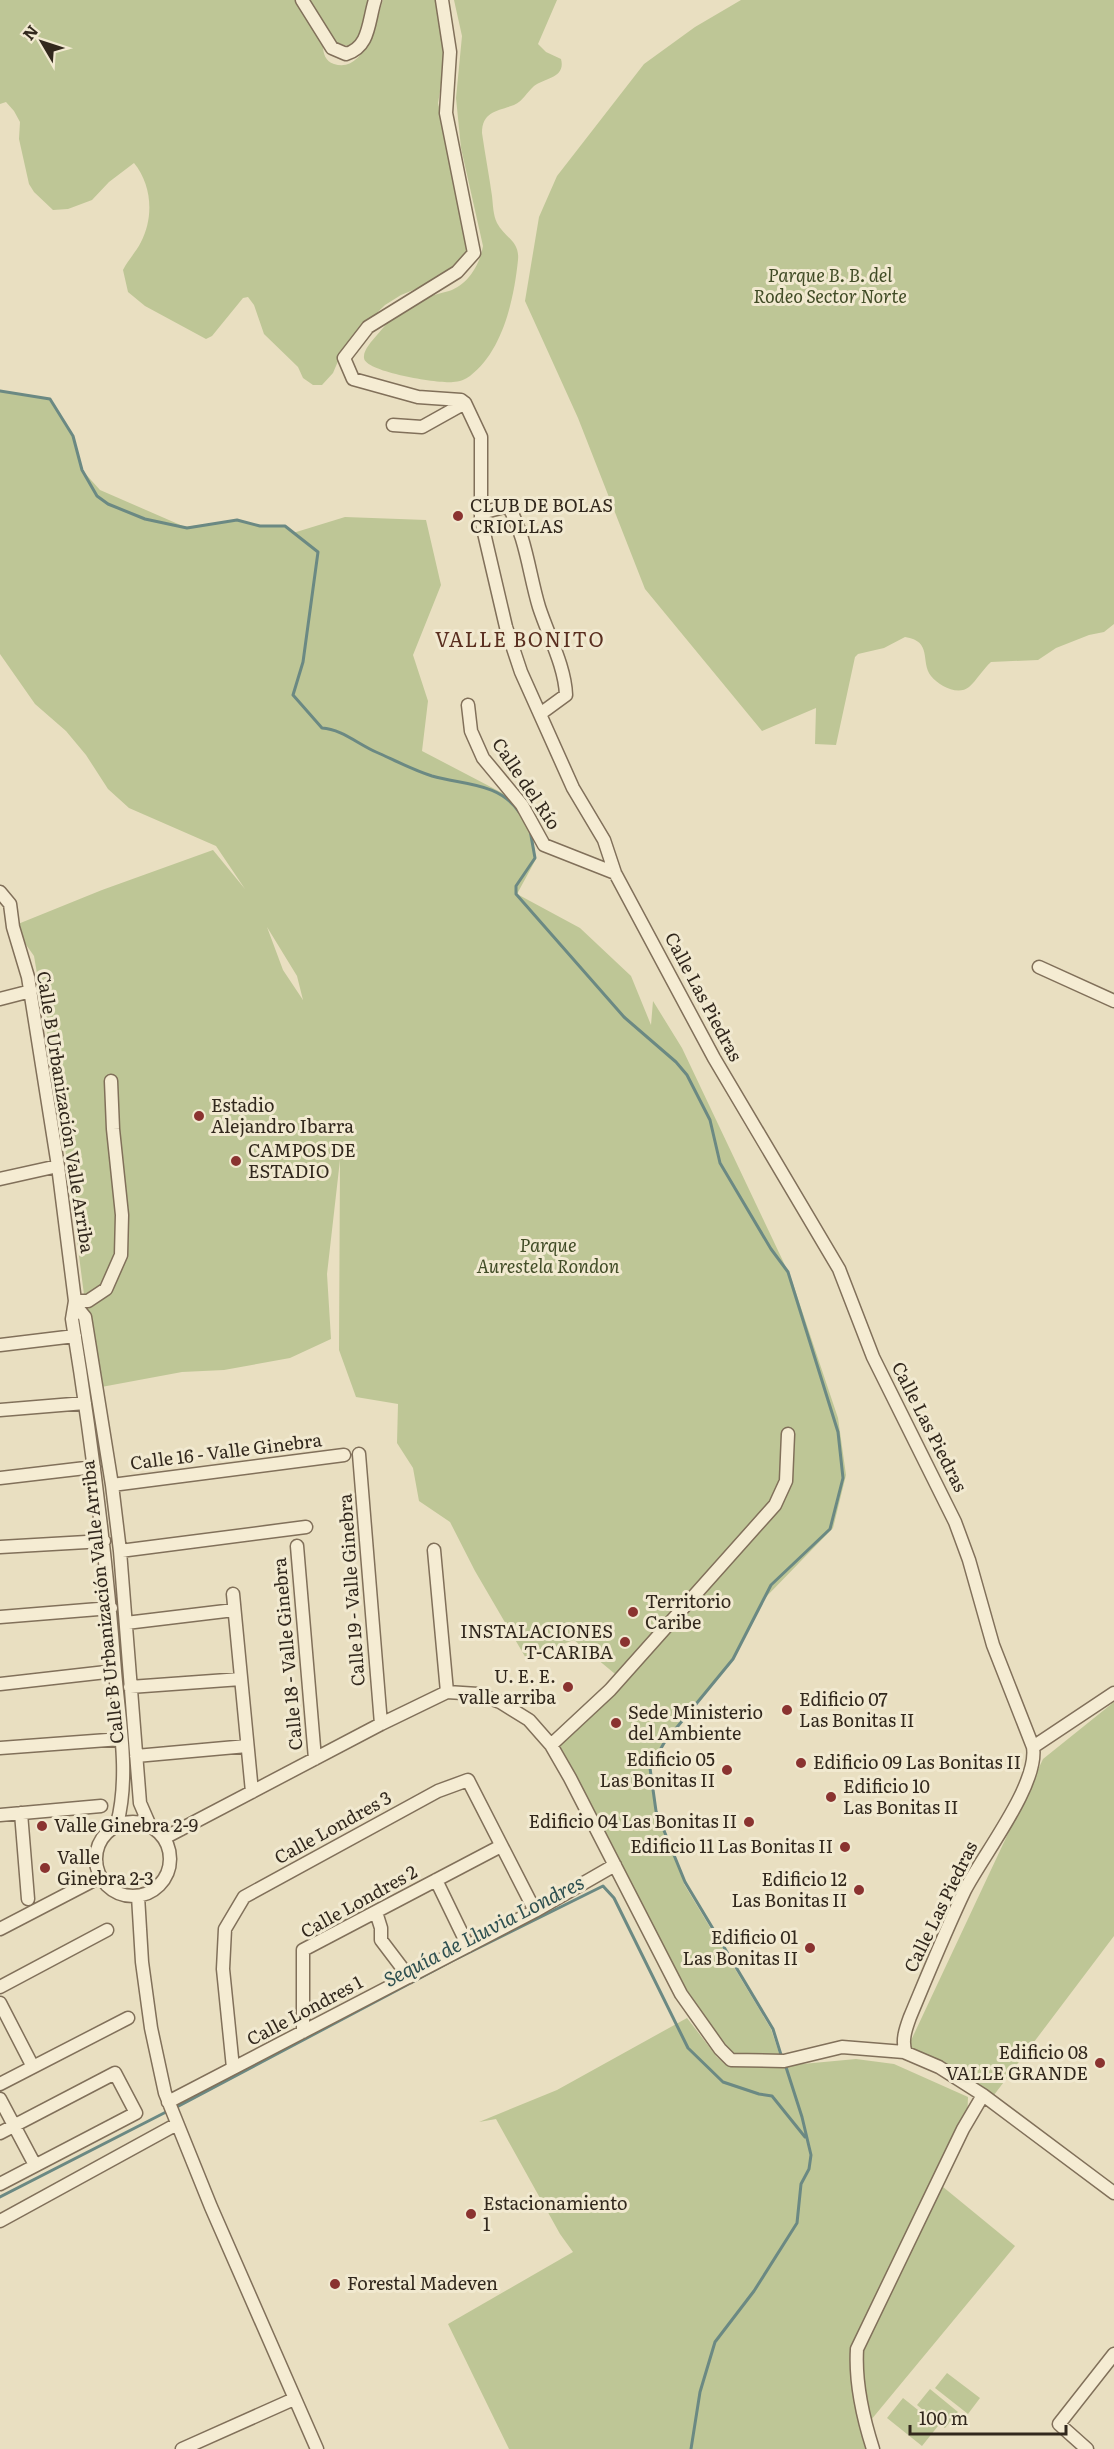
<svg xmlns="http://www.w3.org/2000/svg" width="1114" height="2449" viewBox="0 0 1114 2449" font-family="Literata,serif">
<rect width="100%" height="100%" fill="#e9dfc1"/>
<path fill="#bec696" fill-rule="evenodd" d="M0,0H369C366,17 364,35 349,46C340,45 334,40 326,41L323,45C323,53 325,61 334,64C365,74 376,21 383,0H443L447,50L438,103L458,184L468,252L457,272L401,295L385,305L350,339L342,352L333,373L322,385H313L303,378L298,367L264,334L254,305L248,297L243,298L212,336L206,339L145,306L128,292L123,270C128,260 136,252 141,242C154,217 152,185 134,163L109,182L92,200L68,209L53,210L34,192L29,184L19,139L20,122L14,111L6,102L0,104Z
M454,0H557L538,44L546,52L561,59C566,78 545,78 534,86C527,92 523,101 514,105C498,111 482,111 482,133C485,154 489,175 492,196C493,204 493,215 497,223C504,237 520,241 518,260C514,299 503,351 470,376C466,379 459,382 453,382C440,384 365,372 364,358C363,350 372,341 377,335C389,321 401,307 418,300C428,296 439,294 449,291C468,285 480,264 483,246L461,148L456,98L462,36Z
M741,0H1114V624L1104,632L1089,635L1056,648L1038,660L991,662C983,669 977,680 969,687C958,696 939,686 931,676C920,662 933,641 905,637L884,648L858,654L855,657L836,745L815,744L816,708L762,731L645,589L578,418L525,301L539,217L557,176L644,64L695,27Z
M0,391L50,399L73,436L82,470L100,490L185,527L237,520L260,526H285L293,533L345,517L426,520L441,585L413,655L428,701L422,751L512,798L531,826L536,859L517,894L580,928L631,976L651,1025L653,1001L682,1048L791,1278L838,1418L846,1475L833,1528L764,1599L733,1659L663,1742L650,1768L655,1812L680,1868L684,1884L771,2029L781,2059L731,2058L701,2019L556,1746L620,1678L574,1640L533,1655L527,1660L475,1571L450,1522L419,1501L413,1468L397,1443L398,1404L356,1397L339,1350L340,1160L327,1274L331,1339L290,1358L224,1370L182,1372L96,1388L60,1108L34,956L13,926L102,890L213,850L245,889L216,846L129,808L108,789L86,755L66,731L35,704L0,654ZM267,927L297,976L303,1000L283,970Z
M1114,1702V1936L994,2095L907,2049L1043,1759Z
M687,2018L717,2057L728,2066H781L856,2059L894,2064L968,2097L967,2121L937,2182L1015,2246L866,2426L873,2449H509L448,2324L573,2252L560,2234L496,2119L479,2122L557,2090Z
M947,2373L980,2398L968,2414L935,2388Z
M930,2389L958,2412L945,2428L917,2405Z
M903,2398L938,2426L922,2446L887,2418Z"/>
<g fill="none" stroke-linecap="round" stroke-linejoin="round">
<path stroke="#6b8983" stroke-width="3" d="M0,391L50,399L73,436L82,470L97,496L108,504L145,519L187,528L237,520L260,526H285L318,552L303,662L293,695L322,728C341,729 358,744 376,752C394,760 413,770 432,776C463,785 499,782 519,812
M530,830L535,858L516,886V894L624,1017L676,1062L687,1075L710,1120L720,1163L771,1249L788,1272L838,1432L843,1478L830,1529L771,1585L733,1659L664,1743L650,1768L656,1811L685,1882L773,2029L782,2058
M175,2108L452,1961L603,1886L614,1898L688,2048L723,2082L759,2094L772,2096L805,2137
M0,2197L168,2111
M691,2449L700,2392L715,2342L754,2291L797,2223L801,2184L809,2169L811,2155L802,2117L785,2064"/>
<g stroke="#81705a" stroke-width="15">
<path id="minor" d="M302,0L332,48L346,54C370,47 368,22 375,0
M442,0L450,52L446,113L474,253L457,272L368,327L344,358L353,379L418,397L461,400L465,403
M465,403L481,437V520L506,627L521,672L573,788L604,840L615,873L714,1058L839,1269L873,1357L955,1522L969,1560L993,1645L1033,1747C1039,1784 983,1855 965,1890C945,1932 928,1974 910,2017C906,2028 901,2041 906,2053
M393,425L422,427L465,403
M481,513L508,506C526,536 529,574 539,607C548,635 565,666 566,695L540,714
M468,705L471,731L483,758L522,805L544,845L615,873
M0,892L10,904L13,927L28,977L58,1166L75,1301L72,1319C91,1436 106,1553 115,1671C119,1720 130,1775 117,1824
M1039,967L1114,1001
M0,999L31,991
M0,1179L58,1166
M75,1301H88L106,1289L121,1255L122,1215L113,1129L111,1081
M76,1306L85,1317L112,1485L120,1551L140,1803L150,1826
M0,1345L75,1336
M0,1410L85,1403
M359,1454L381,1724
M0,1478L94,1467
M112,1485L344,1455
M297,1546L315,1759
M0,1547L104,1541
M434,1550L447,1692
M120,1551L306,1527
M233,1594L252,1792
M0,1617L111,1608
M126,1623L234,1610
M0,1684L115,1671
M130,1687L241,1679
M551,1745L610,1690L775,1505L786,1481L788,1434
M1033,1747L1114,1693
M0,1748L121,1739
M136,1756L247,1746
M21,1813L28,1899
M0,1815L101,1806
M96 1859a37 37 0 1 1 74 0a37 37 0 1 1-74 0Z
M164,1838L381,1724L447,1692L478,1694L500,1702L529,1720L551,1745L570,1778L681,1994L720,2049L731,2060L784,2061L842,2047L904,2052L939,2067L983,2095L1114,2193
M436,1880L468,1946
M138,1896L142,1962L151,2028L165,2093L211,2207L317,2449
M376,1912L381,1928V1940L409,1977
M0,1929L100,1877
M0,1987L107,1930
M0,2003L33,2067
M303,2032V1950L501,1846
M233,2068L223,1969L225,1929L244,1897L438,1791L468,1780L535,1911
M0,2084L128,2018
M0,2099L35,2165
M168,2102L535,1911L615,1865
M0,2133L115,2073L136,2113L0,2184
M0,2221L177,2124
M182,2449L294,2399
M873,2449C863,2418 855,2382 857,2349L963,2129L983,2095
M1087,2449L1059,2424L1114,2354"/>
</g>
<use href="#minor" stroke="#f5ecd3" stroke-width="12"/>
</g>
<g fill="#8a3330" stroke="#f1e9d0" stroke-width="2">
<circle cx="458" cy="516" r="6"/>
<circle cx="199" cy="1116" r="6"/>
<circle cx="236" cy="1161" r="6"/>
<circle cx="633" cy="1612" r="6"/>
<circle cx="625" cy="1642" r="6"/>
<circle cx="568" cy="1687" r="6"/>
<circle cx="787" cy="1710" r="6"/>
<circle cx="616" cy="1723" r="6"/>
<circle cx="801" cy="1763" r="6"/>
<circle cx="727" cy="1770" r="6"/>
<circle cx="831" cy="1797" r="6"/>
<circle cx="749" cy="1822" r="6"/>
<circle cx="42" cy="1826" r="6"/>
<circle cx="845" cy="1847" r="6"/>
<circle cx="45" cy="1868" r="6"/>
<circle cx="859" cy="1890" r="6"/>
<circle cx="810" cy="1948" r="6"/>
<circle cx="1100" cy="2063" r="6"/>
<circle cx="471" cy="2214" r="6"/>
<circle cx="335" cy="2284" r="6"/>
</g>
<g text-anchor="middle" stroke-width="6" stroke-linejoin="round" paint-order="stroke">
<g font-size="18" font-style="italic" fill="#414c26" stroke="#f1e9d0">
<text x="830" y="282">Parque B. B. del<tspan x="830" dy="21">Rodeo Sector Norte</tspan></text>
<text x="548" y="1252">Parque<tspan x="548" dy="21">Aurestela Rondon</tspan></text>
</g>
<g font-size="18" fill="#32281d" stroke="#f1e9d0" text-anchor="start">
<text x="470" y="512">CLUB DE BOLAS<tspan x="470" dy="21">CRIOLLAS</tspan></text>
<text x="211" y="1112">Estadio<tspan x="211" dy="21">Alejandro Ibarra</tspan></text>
<text x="248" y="1157">CAMPOS DE<tspan x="248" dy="21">ESTADIO</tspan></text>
<text x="645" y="1608">Territorio<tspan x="645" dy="21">Caribe</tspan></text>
<text x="613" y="1638" text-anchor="end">INSTALACIONES<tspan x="613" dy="21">T-CARIBA</tspan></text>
<text x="556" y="1683" text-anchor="end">U. E. E.<tspan x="556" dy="21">valle arriba</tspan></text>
<text x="799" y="1706">Edificio 07<tspan x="799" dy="21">Las Bonitas II</tspan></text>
<text x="628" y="1719">Sede Ministerio<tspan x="628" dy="21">del Ambiente</tspan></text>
<text x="715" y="1766" text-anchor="end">Edificio 05<tspan x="715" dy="21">Las Bonitas II</tspan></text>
<text x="813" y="1769">Edificio 09 Las Bonitas II</text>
<text x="843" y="1793">Edificio 10<tspan x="843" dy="21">Las Bonitas II</tspan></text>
<text x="737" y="1828" text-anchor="end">Edificio 04 Las Bonitas II</text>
<text x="54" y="1832">Valle Ginebra 2-9</text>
<text x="833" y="1853" text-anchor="end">Edificio 11 Las Bonitas II</text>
<text x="57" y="1864">Valle<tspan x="57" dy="21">Ginebra 2-3</tspan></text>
<text x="847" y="1886" text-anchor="end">Edificio 12<tspan x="847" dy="21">Las Bonitas II</tspan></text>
<text x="798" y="1944" text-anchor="end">Edificio 01<tspan x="798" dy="21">Las Bonitas II</tspan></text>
<text x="1088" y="2059" text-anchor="end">Edificio 08<tspan x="1088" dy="21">VALLE GRANDE</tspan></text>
<text x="483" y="2210">Estacionamiento<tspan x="483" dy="21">1</tspan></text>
<text x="347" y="2290">Forestal Madeven</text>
</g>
<g font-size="18" fill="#32281d" stroke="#f1e9d0">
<text transform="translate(526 784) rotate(56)" y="6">Calle del Río</text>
<text transform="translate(703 997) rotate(62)" y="6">Calle Las Piedras</text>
<text transform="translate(65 1112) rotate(81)" y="6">Calle B Urbanización Valle Arriba</text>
<text transform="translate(929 1427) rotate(63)" y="6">Calle Las Piedras</text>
<text transform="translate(226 1452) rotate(-7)" y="6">Calle 16 - Valle Ginebra</text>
<text transform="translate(352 1590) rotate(-94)" y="6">Calle 19 - Valle Ginebra</text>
<text transform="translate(103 1602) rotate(-96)" y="6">Calle B Urbanización Valle Arriba</text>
<text transform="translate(288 1654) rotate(-95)" y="6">Calle 18 - Valle Ginebra</text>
<text transform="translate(333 1828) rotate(-29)" y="6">Calle Londres 3</text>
<text transform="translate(359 1902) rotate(-29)" y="6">Calle Londres 2</text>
<text transform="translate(941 1907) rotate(-64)" y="6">Calle Las Piedras</text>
<text transform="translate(305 2011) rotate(-28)" y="6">Calle Londres 1</text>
</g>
<g font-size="20" letter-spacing="1.5" fill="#5a2f20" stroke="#f1e9d0">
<text x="520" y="647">VALLE BONITO</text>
</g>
<g font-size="20" font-style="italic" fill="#2e5050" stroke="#f1e9d0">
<text transform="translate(484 1931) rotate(-27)" y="7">Sequía de Lluvia Londres</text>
</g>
</g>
<g transform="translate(42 42) rotate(309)" stroke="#f1e9d0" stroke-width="4.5" paint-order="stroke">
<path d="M0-4.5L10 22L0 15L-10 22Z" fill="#32281d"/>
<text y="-9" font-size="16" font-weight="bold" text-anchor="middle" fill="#32281d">N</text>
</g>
<path d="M910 2425v9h156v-9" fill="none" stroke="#32281d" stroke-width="3"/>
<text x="919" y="2425" font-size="18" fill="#32281d" stroke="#f1e9d0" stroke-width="4.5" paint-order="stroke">100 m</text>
</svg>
